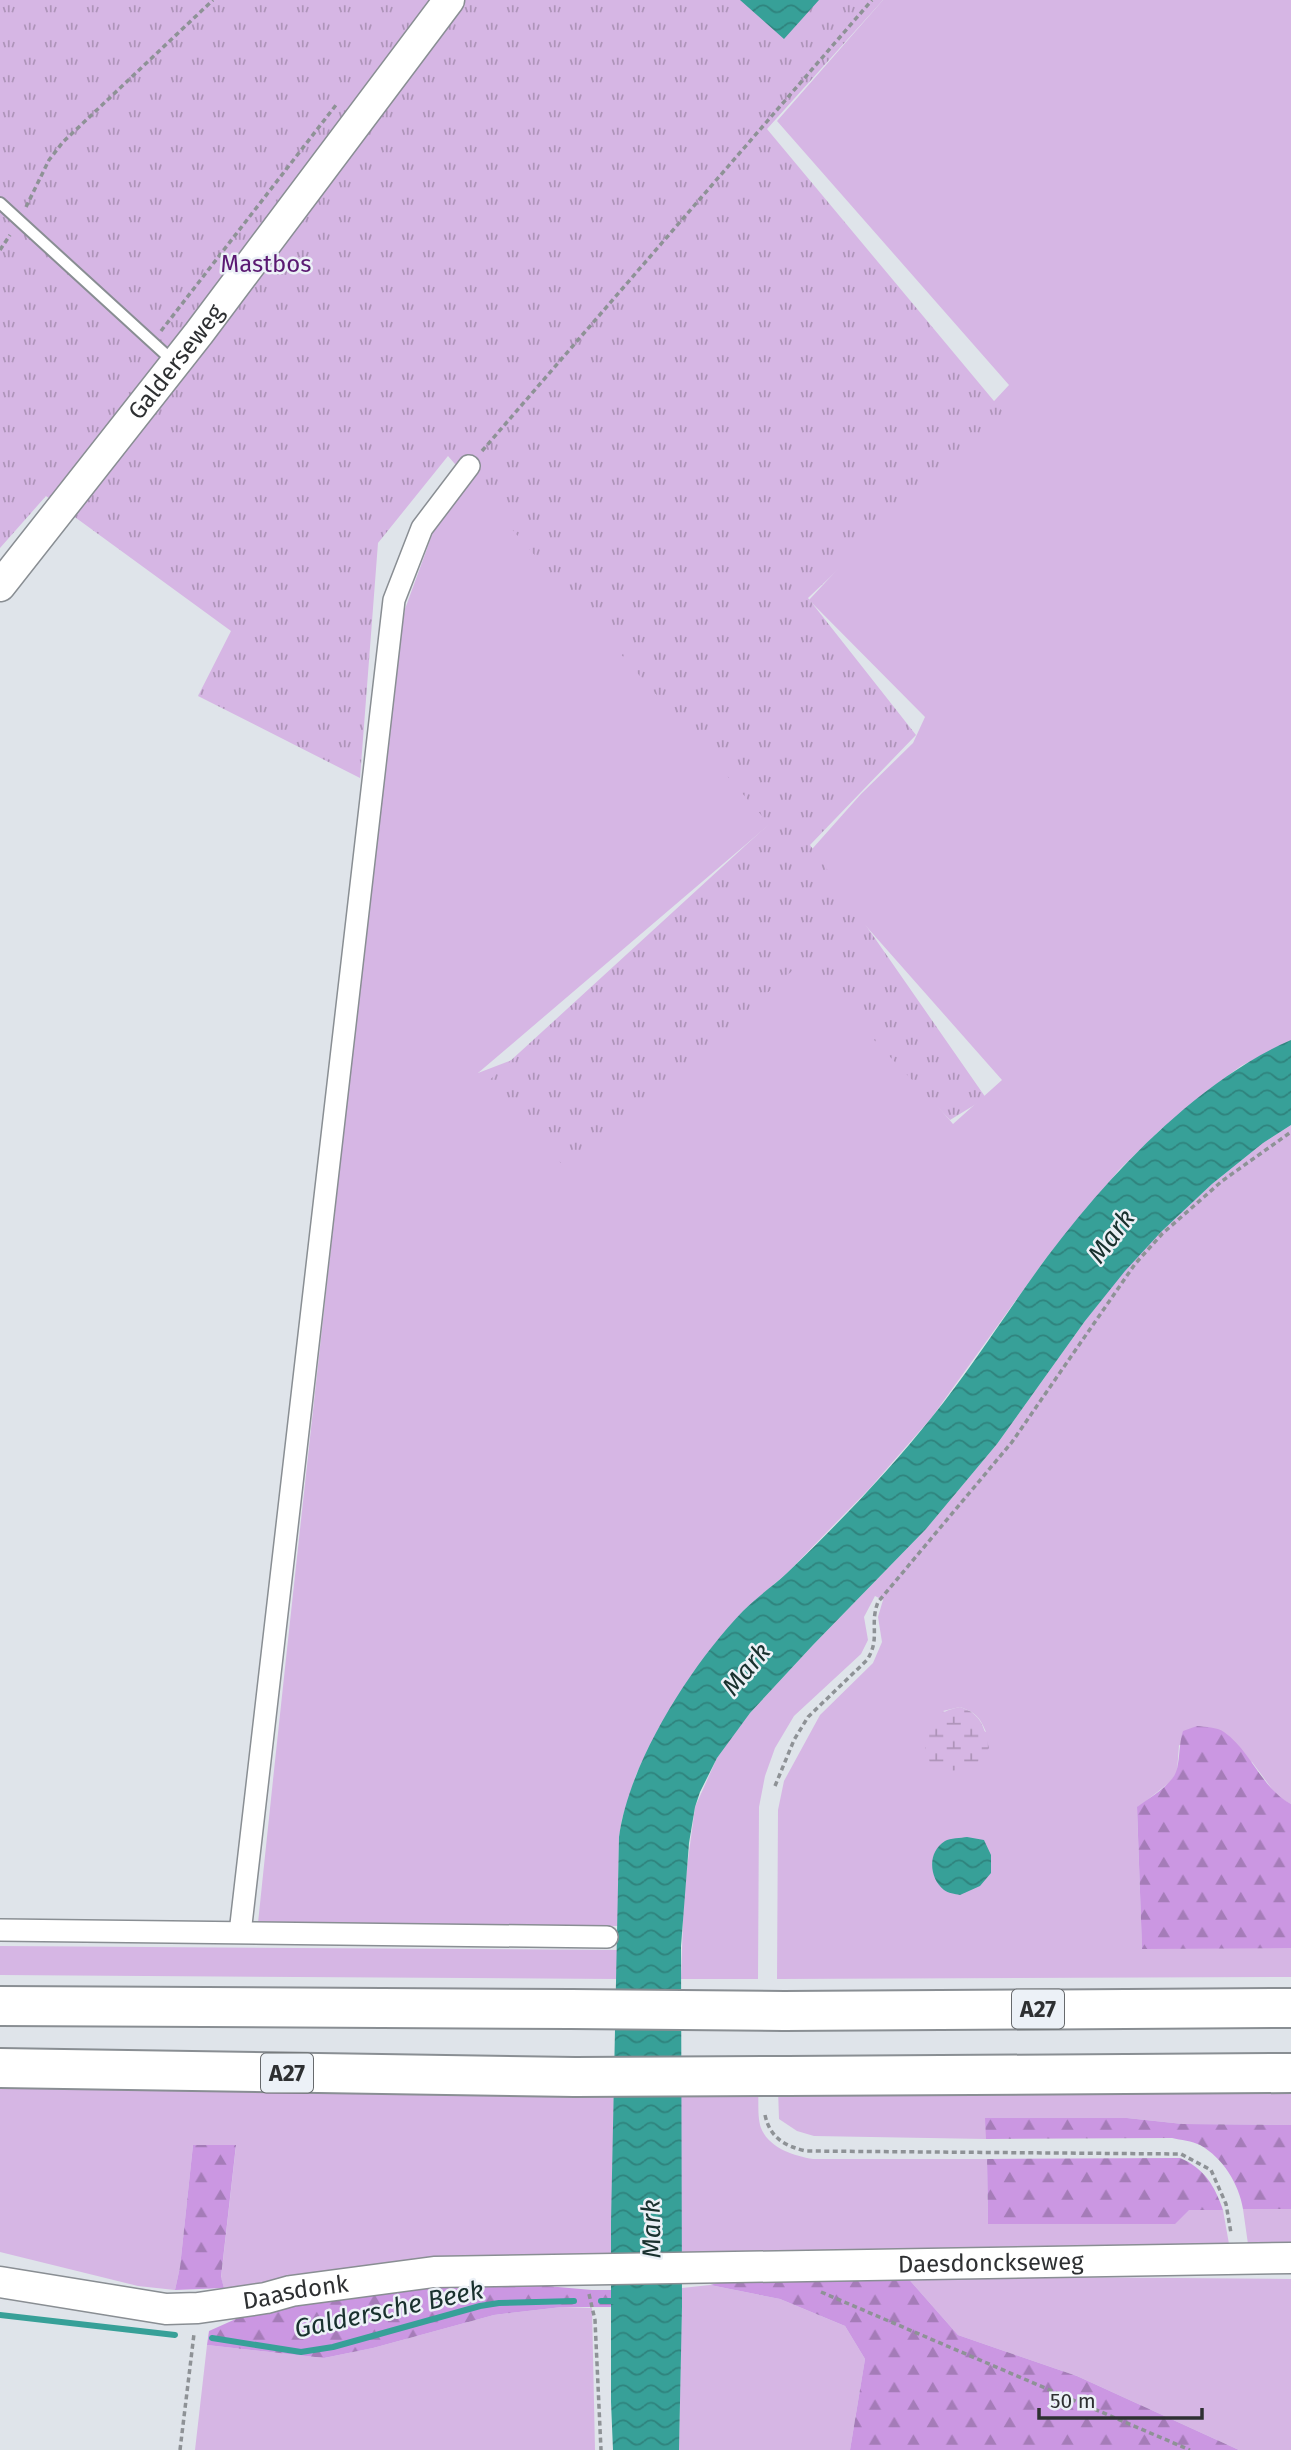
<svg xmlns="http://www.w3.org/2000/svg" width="1291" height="2450" viewBox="0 0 1291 2450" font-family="'Fira Sans',sans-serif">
<defs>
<pattern id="forest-firs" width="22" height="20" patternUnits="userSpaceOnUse" patternTransform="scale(1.75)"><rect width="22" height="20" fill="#cb97e2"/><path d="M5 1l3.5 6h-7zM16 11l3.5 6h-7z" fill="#a57cb8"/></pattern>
<pattern id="wetland-marsh" width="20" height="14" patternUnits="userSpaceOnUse" patternTransform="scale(1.75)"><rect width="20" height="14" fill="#d6b6e4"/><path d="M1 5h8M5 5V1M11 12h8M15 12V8" fill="none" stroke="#ae94b9"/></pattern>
<pattern id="park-tufts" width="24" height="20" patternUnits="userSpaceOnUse" patternTransform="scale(1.75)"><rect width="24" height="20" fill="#d6b6e4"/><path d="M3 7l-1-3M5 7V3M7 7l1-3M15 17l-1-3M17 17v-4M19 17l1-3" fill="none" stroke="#ae94b9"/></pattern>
<pattern id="water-waves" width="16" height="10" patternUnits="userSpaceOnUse" patternTransform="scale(1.75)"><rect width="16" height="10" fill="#37a098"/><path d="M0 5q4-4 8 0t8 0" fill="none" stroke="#2f837d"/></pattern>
</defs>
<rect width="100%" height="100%" fill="#dfe4ea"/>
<path fill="#d6b6e4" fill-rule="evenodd" d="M883,0H1291V1040L1241,1066L1207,1091L1160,1130L1119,1170L1047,1257L932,1417L870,1488L787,1573L743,1611L648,1749L636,1775L622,1819L619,1837L618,1926L258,1923C301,1508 349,1093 393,677L405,609L436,524L477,469L770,824L478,1073L803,949L953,1124L1002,1080L805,857L861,794L913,743L925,717L809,600L1009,385L777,121Z
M1291,1125V1804L1278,1797L1252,1762L1179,1745L1177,1772L1170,1782L1137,1808L1142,1948H1291V1977L777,1979L778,1810L784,1781L820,1715L873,1663L882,1642L878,1617L883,1600L875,1596L864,1617L868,1640L861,1654L794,1716L775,1748L765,1776L759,1807L758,1979H681L684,1890L695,1807L717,1758L731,1738L750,1713L813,1645L926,1529L997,1444L1085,1321L1129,1265L1161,1232L1212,1184L1263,1143ZM960,1707C975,1712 980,1717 986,1732L943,1711Z
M0,1946L618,1950L617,1979L0,1975Z
M0,2085L614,2088L611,2259L394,2266L224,2288L221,2278L236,2146L193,2145L180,2267L175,2290L138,2286L0,2252Z
M1291,2086V2125L1183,2124L1127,2118H986V2139L814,2136L797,2131L779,2119L778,2089Z
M681,2089H758C759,2101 757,2117 761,2128C769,2148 794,2156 813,2159H987L988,2224L1188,2210H1223L1229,2244L681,2257Z
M1243,2209H1291V2243L1248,2244Z
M906,2276L1291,2279V2450H1239L1077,2376L958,2335Z
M710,2285L780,2299L845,2326L865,2359L850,2450H679L682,2288Z
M562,2307L592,2308L595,2450H195L207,2345L324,2358L373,2348L494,2315Z"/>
<path fill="url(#forest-firs)" d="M1197,1726C1205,1727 1217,1727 1224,1732C1251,1751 1262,1789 1291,1804V1948L1142,1949L1137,1807C1149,1798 1173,1785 1177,1769C1180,1756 1179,1744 1183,1731Z
M985,2118H1127L1183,2124L1291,2125V2209H1243C1239,2184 1223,2158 1200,2145C1192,2141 1181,2140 1172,2138L986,2139Z
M193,2145H236L221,2277L224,2288L175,2290L180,2267Z
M1180,2158C1204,2168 1215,2186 1223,2210H1189L1175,2224H988L987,2159Z
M743,2276H906L958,2335L1077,2376L1239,2450H850L865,2359L845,2326L780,2299L710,2285Z
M490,2281L592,2290H611V2307H562L494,2315L373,2348L324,2358L207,2345L209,2331L256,2310L381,2286Z"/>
<path fill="url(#wetland-marsh)" d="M960,1707C982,1714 984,1727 989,1748C977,1770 956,1775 932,1767C917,1735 925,1714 960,1707Z"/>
<path fill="url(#park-tufts)" d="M0,0H883L767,129L1004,413L808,598L916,735L810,845L986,1098L950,1120L801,963L568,1170L483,1086L769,824L448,456L378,543L360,778L198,696L231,631L46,496L0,548Z"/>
<path fill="url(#water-waves)" d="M740,0H819L784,39Z
M1291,1040V1125L1263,1143L1212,1184L1161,1232L1125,1271L1085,1321L997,1444L926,1529L813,1645L750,1713L717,1758L700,1792L695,1807L689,1843L681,1946L682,2306L679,2450H613L611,2402V2222L619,1837C629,1762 691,1665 743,1611C757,1597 773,1586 787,1573C837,1525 889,1471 932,1417C973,1366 1008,1310 1047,1257C1088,1203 1132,1153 1184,1109C1217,1082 1252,1057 1291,1040Z
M967,1837L984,1840L991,1855V1873L980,1886L960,1895C955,1894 948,1893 944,1890C929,1878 927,1852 945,1841C950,1838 961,1838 967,1837Z"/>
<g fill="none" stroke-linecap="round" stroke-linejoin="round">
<path stroke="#37a098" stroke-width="6" d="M601,2301H617
M0,2315L175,2335
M212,2338L301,2352L333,2347L480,2306L499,2303L574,2301"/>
<g stroke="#898e93" stroke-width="14">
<path id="lane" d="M0,203L174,362"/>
</g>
<g stroke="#898e93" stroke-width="24">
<path id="street" d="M0,1930L607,1937
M240,1933L394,600L422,528L469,466"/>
</g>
<g stroke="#898e93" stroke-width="33">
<g id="secondary">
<path id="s1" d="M0,586L199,333L449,0"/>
<path id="s2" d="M0,2282L166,2309L198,2308L266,2298L291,2291L434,2272L1291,2258"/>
</g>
</g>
<g stroke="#898e93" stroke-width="42">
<path id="highway" d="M0,2006L571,2009
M784,2011L1291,2008
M0,2068L575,2077
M787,2076L1291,2073"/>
</g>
<path stroke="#8e9296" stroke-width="3.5" stroke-dasharray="5 3.5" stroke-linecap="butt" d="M26,207L49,160L63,142L213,0
M0,250L10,235
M161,331L336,105
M482,451L872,0
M775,1786L794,1740L808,1717L867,1660C881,1638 869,1625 878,1602L1012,1442L1135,1264L1162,1234L1222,1181L1291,1132
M765,2115C770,2138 785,2146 806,2151L1181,2154L1211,2170L1226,2204L1231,2233
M821,2292L1190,2450
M589,2294L595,2320L601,2450
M180,2450L194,2334"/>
<use href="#lane" stroke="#fff" stroke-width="10"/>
<use href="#street" stroke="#fff" stroke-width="21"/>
<use href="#secondary" stroke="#fff" stroke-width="30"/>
<use href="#highway" stroke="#fff" stroke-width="38"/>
<g stroke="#898e93" stroke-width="42" stroke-linecap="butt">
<path id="highway-bridge" d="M571,2009L784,2011
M575,2077L787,2076"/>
</g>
<use href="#highway-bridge" stroke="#fff" stroke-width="38"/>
</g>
<g text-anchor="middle" stroke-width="5" stroke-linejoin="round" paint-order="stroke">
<g fill="#ecf1f7" stroke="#676a6d" stroke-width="2">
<rect x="1012" y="1989.5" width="52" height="39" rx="5"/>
<rect x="261" y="2053.5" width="52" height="39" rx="5"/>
</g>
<g font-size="23" font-weight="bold" fill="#2e3032">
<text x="1038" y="2017">A27</text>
<text x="287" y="2081">A27</text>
</g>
<g font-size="24" fill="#5a1972" stroke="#ecf1f7">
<text x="266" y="272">Mastbos</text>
</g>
<g font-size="24" fill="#2e3032" stroke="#ecf1f7">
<text dy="8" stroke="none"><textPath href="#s1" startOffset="285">Galderseweg</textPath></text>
<text dy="8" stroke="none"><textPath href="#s2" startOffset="996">Daesdonckseweg</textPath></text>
<text dy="8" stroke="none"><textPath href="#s2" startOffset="299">Daasdonk</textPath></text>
</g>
<g font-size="26" font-style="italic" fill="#19312e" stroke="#ecf1f7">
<text transform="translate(1111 1236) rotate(-53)" y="9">Mark</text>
<text transform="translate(746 1669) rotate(-50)" y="9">Mark</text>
<text transform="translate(651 2229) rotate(-91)" y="9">Mark</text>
<text transform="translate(389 2309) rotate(-12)" y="9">Galdersche Beek</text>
</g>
</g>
<path d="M1039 2408v10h163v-10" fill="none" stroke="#2e3032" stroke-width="3.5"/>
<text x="1050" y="2408" font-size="21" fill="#2e3032" stroke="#ecf1f7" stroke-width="5" paint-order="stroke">50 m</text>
</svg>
